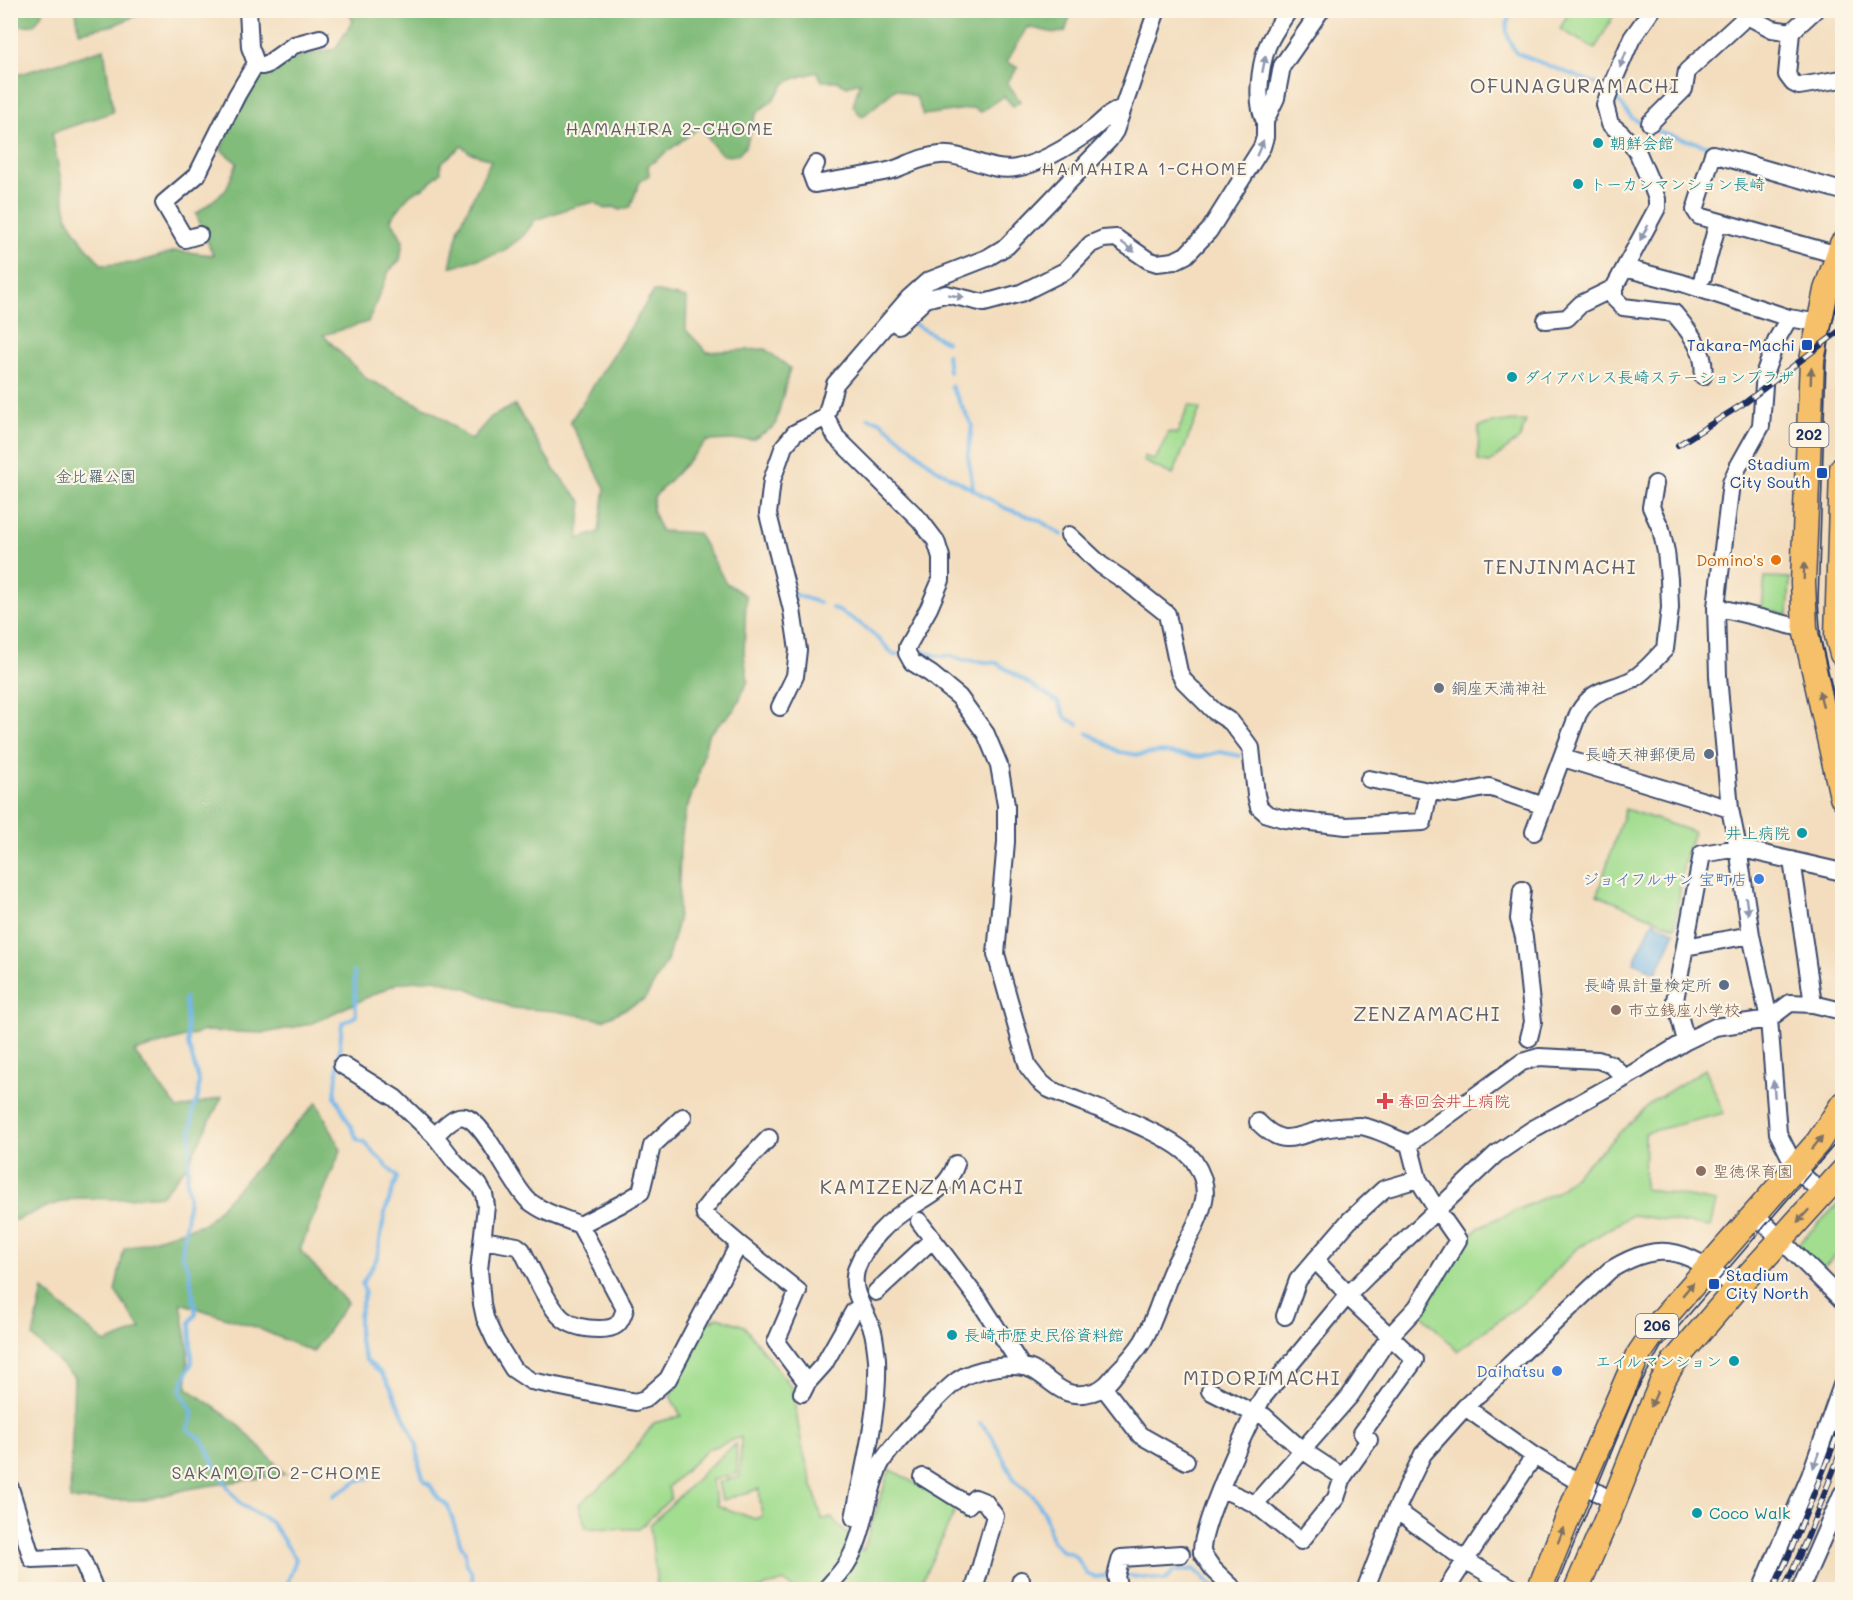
<svg xmlns="http://www.w3.org/2000/svg" width="1853" height="1600" viewBox="0 0 1853 1600" font-family="Mali,'Klee One',sans-serif">
<rect width="100%" height="100%" fill="#fcf5e5"/>
<filter id="ink" filterUnits="userSpaceOnUse"><feTurbulence type="fractalNoise" baseFrequency=".0167" numOctaves="2"/><feDisplacementMap in="SourceGraphic" scale="12" xChannelSelector="R" yChannelSelector="G"/><feConvolveMatrix kernelMatrix="1 2 1 2 8 2 1 2 1" color-interpolation-filters="sRGB"/></filter>
<filter id="wash" filterUnits="userSpaceOnUse"><feTurbulence type="fractalNoise" baseFrequency=".008" numOctaves="4" result="noise"/><feDisplacementMap in="SourceGraphic" scale="24" xChannelSelector="R" yChannelSelector="G"/><feGaussianBlur stdDeviation="1.35" result="paint"/><feColorMatrix in="noise" values="0 0 0 0 0 0 0 0 0 0 0 0 0 0 0 0 0 1.4 0 .05"/><feComposite in="paint" operator="in"/></filter>
<g filter="url(#wash)">
<rect width="100%" height="100%" fill="#f3ddbe"/>
<path fill="#a2dd90" stroke="#5e8677" stroke-width="1.5" d="M1569,11H1616L1595,49L1560,29Z
M1189,405L1200,409L1173,475L1143,461L1144,456L1155,460L1169,432L1177,434Z
M1526,421L1520,438L1489,463L1478,461L1479,427L1495,422Z
M1765,577L1790,578L1788,615L1762,609Z
M1625,809L1694,832L1684,860L1675,927L1597,895Z
M1705,1069L1724,1113L1645,1133L1644,1189L1716,1202L1710,1227L1632,1215L1576,1249L1532,1296L1457,1351L1420,1312L1466,1239L1481,1226L1557,1192L1653,1101Z
M1842,1200V1249L1821,1270L1797,1245Z
M718,1317L744,1326L792,1388L802,1447L822,1519L832,1518L863,1551L890,1469L957,1507L918,1589H793L784,1581L759,1589L663,1590L657,1586L650,1525L712,1464L736,1444L737,1474L711,1480L718,1506L755,1519L762,1516L759,1489L722,1500L718,1482L740,1477L741,1437L708,1449L668,1487L671,1498L639,1529L586,1528L579,1504L616,1474L654,1423L681,1416L670,1396L705,1324Z"/>
<path fill="#81bc7a" stroke="#4e766c" stroke-width="1.5" d="M11,10H44V11L34,25L16,26L11,33Z
M599,10L603,12L606,10L1072,11L1065,32L1055,33L1027,27L1007,62L1018,68L1007,82L1020,101L1013,106L1004,96L980,112L974,108L923,115L916,97L896,89L862,117L853,106L860,82L847,86L837,81H822L817,72C808,75 794,77 786,83C781,87 777,95 772,101C768,105 761,108 757,113C748,126 752,161 724,155C716,153 706,134 700,127L648,166L649,175L640,182L630,207L620,210L614,207L605,209L594,202L573,207L535,220L523,236L502,252L450,267L459,227L491,160L469,152L462,146L441,163V172L425,187L410,194L391,219L403,241L400,260L389,271L368,322L323,335L367,379L434,412L471,440L491,417L515,405L555,471L582,502L578,539L599,532L605,488L570,422L654,291L687,298L686,330L707,352L765,349L790,368L775,426L754,439L707,441L654,497L652,509L661,531L698,533L726,583L746,596L744,655L748,681L735,709L708,735L698,777L685,814L680,847L678,921L667,961L645,999L603,1020L556,1011L512,1008L467,988L435,979L398,983L310,1024L265,1033L205,1031L134,1052L178,1109L222,1097L188,1164L162,1195L118,1199L76,1198L49,1206L16,1220H11L10,77L104,49L113,112L52,133L68,219L84,244L102,265L135,263L176,251L213,255L196,214L226,190L237,163L221,150C227,132 244,86 259,74C281,59 309,54 335,49L353,21L349,11Z
M76,11V10L148,11L114,25L79,32Z
M317,1102L341,1150L300,1250L347,1303L313,1352L255,1327L181,1303L188,1348L187,1388L237,1423L285,1474L188,1489L145,1500H70L74,1377L33,1337L43,1290L105,1343L141,1329L115,1291L124,1249L206,1223Z"/>
<path fill="#74b7e9" stroke="#4873a4" stroke-width="1.5" d="M1653,921L1675,932L1656,973L1634,962Z"/>
<g fill="none" stroke-linecap="round" stroke-linejoin="round">
<path stroke="#74b7e9" stroke-width="4" d="M1509,10C1510,16 1508,19 1507,25C1505,35 1512,45 1516,53L1607,88
M1614,96L1632,118L1645,125
M1652,128L1664,134L1713,147
M914,324L946,342
M947,354L949,372
M951,386L972,425L968,455L973,489
M868,418L880,421L935,468L1005,508L1039,520L1062,535
M793,594L820,603
M832,608C861,621 873,633 894,655L898,654
M915,652L921,651L938,656H951L963,660L997,663L1058,702L1066,718L1078,724
M1088,733L1119,752L1139,755L1159,752L1200,757L1220,752L1240,756
M354,972L356,1016L342,1023L335,1096L358,1140L364,1142L397,1177L385,1212L377,1258L362,1284L365,1292L359,1316V1341L366,1360L381,1373L390,1386L417,1445L419,1465L424,1481L430,1485L438,1498L448,1506L461,1545L465,1551L466,1562L471,1571L474,1590
M185,998L188,1044L199,1081L198,1098L193,1110L187,1181L189,1197L182,1255L189,1270L196,1314L190,1322L192,1362L180,1390L193,1413L188,1429L204,1442L216,1469L232,1493L242,1505L271,1522L296,1559L285,1590
M980,1423L990,1433L1015,1481L1033,1496L1044,1512L1052,1541L1062,1551L1072,1554L1078,1560L1087,1574L1094,1577L1113,1575
M333,1496L357,1481L370,1478
M1121,1575L1165,1580L1173,1572L1194,1569L1216,1590"/>
</g>
</g>
<g filter="url(#ink)">
<g fill="none" stroke-linecap="round" stroke-linejoin="round">
<g stroke="#3b496c" stroke-width="20">
<path id="minor" d="M1815,10L1791,32L1787,75L1793,83L1799,86L1842,79
M256,63L262,66L266,65L294,45L320,38
M1265,121C1255,102 1260,67 1267,47C1272,34 1281,22 1289,10
M1650,123L1684,89L1687,71L1747,16L1772,29L1791,32
M816,164L811,173L815,184C841,179 867,176 892,170C908,165 922,156 940,155C966,153 990,173 1016,168C1043,163 1071,145 1093,129C1103,121 1110,112 1122,108
M199,235L185,239L164,203L197,175L237,95L256,63L250,47L248,10
M1838,255L1699,216L1695,210L1713,154L1842,191
M1625,268L1682,283L1789,318L1819,323
M1703,277L1718,222
M1614,288V298L1623,307L1674,313C1689,331 1707,352 1703,376
M1789,318L1777,339L1765,372L1761,426L1738,467L1731,483L1716,607L1718,676L1730,809L1738,848L1751,935L1769,1019L1778,1133L1796,1169L1823,1194
M1546,320L1567,318L1581,304L1614,288L1657,208V199L1652,186L1637,151L1622,134L1610,124L1605,105L1612,84L1632,38L1652,10
M898,325L926,299L933,297L946,294L984,303L1021,293L1065,271L1091,244L1103,239L1116,238L1148,260L1157,263L1174,261L1186,255L1209,231L1262,147L1265,137V121L1276,98L1282,66L1321,10
M1069,535L1101,565L1128,583L1167,614L1179,672L1184,681L1214,711L1231,722L1251,748L1256,795L1259,807L1267,814L1284,819L1346,826L1423,822L1429,791L1456,794L1489,787L1544,806
M1716,607L1805,629
M780,707L795,676L798,650L792,610L768,514L772,480L784,446L795,433L826,417
M1563,758L1730,809
M1369,779L1429,791
M1534,832L1578,714C1594,686 1608,692 1633,679C1645,672 1655,659 1665,649L1670,608L1669,579L1666,552L1661,529L1651,507L1655,484
M1792,860L1813,1004
M1522,890L1519,919L1524,937L1533,1022L1529,1038
M1685,947L1751,935
M1686,1041L1675,1000L1702,854L1738,848L1842,872
M342,1065L395,1098L435,1136L455,1162L479,1185L484,1194L486,1206L479,1270L482,1304L485,1318L495,1340L513,1369L531,1381L635,1402L645,1399L668,1379L739,1244
M1258,1122C1279,1143 1287,1140 1313,1132C1327,1127 1345,1126 1360,1126C1373,1127 1396,1139 1409,1144L1522,1062L1539,1057L1598,1060L1612,1065L1625,1078
M435,1136C442,1129 454,1114 465,1117C485,1122 511,1185 529,1201C544,1213 563,1218 580,1225L621,1204L641,1192L652,1146L683,1117
M769,1138L720,1189L704,1209L705,1215L739,1244L798,1291L776,1342L807,1383
M1756,1215L1842,1300
M919,1221L980,1302L1022,1367
M483,1240L517,1246L522,1250C531,1268 549,1308 563,1319C573,1327 587,1329 599,1329C616,1329 620,1325 625,1309L580,1225
M876,1292L933,1239
M1285,1316L1298,1280L1349,1221L1384,1189L1418,1179
M1104,1388L1140,1435L1186,1461
M1210,1391L1249,1411L1264,1416L1302,1450L1343,1477
M802,1393L807,1383L824,1364L854,1311L861,1305
M1465,1407L1534,1456L1614,1502
M923,1477L968,1505L975,1498L985,1502L995,1516L974,1590
M10,1488L32,1559L81,1557L95,1590
M1222,1489L1255,1504L1301,1541L1336,1498L1343,1477L1369,1440L1362,1433L1415,1360L1347,1296L1344,1290L1315,1260
M1255,1504L1350,1396L1389,1337L1417,1307L1458,1240L1437,1210L1418,1179L1409,1144
M1396,1510L1465,1560L1516,1590
M854,1518C864,1466 879,1412 877,1359C876,1351 875,1340 873,1332C867,1310 848,1292 857,1267C866,1243 889,1220 911,1207C930,1195 948,1188 956,1164
M825,1590C832,1582 840,1574 846,1565C865,1536 865,1499 879,1467C886,1450 942,1392 958,1380C974,1369 1015,1361 1033,1370C1055,1382 1063,1401 1093,1392C1104,1389 1110,1381 1117,1372C1126,1363 1136,1352 1143,1341C1156,1318 1162,1293 1172,1270C1183,1247 1199,1224 1204,1200C1207,1187 1201,1172 1194,1161C1174,1133 1083,1104 1049,1089L1038,1080L1028,1067L996,954L1006,842V805L999,765L986,734L959,697L931,674L912,662L907,653V647L929,608L941,580V557L936,541L920,520L836,437L826,417L835,384L909,298L928,281L987,258L1007,246L1109,140L1115,131L1157,10
M1018,1590L1021,1580
M1119,1590L1116,1576L1121,1558L1181,1554
M1235,1590L1213,1569L1202,1553C1200,1527 1248,1423 1263,1397L1347,1296L1367,1276L1496,1154L1533,1129L1625,1078L1686,1041L1715,1027L1769,1019L1790,1003L1813,1004L1842,1011
M1365,1590L1396,1510L1423,1454L1465,1407L1610,1270C1665,1236 1690,1254 1737,1288
M1446,1590L1534,1456
M1761,1590L1810,1476L1842,1385
M1800,1590L1842,1494"/>
</g>
<g stroke="#3b496c" stroke-width="27">
<path id="highway" d="M1842,244L1826,290L1812,360L1803,583L1805,629L1842,797
M1842,469L1837,636L1842,654
M1539,1590L1577,1495L1637,1357L1662,1320L1818,1142L1842,1105
M1576,1590L1614,1502L1653,1403L1662,1382L1673,1363L1737,1288L1842,1172"/>
</g>
<use href="#minor" stroke="#fff" stroke-width="16"/>
<use href="#highway" stroke="#f6c06b" stroke-width="24"/>
<path stroke="#1b2f5e" stroke-width="1.5" d="M1842,281L1830,334L1826,363L1818,601L1821,640L1842,731
M1555,1590L1636,1392L1661,1347L1842,1136"/>
<g stroke="#1b2f5e" stroke-width="6">
<path id="rail" d="M1678,445L1746,402L1842,329
M1773,1590L1789,1555L1842,1424
M1784,1590L1808,1536L1841,1451"/>
</g>
<use href="#rail" stroke="#fcf5e5" stroke-width="4" stroke-dasharray="11" stroke-linecap="butt"/>
</g>
<defs><path id="oneway-solid" d="M-6-.8H1V-3.2L6.5 0L1 3.2V.8H-6Z" transform="scale(1.5)"/></defs>
<g fill="#8d97ae">
<use href="#oneway-solid" transform="translate(1623 60) rotate(111)"/>
<use href="#oneway-solid" transform="translate(1264 64) rotate(-79)"/>
<use href="#oneway-solid" transform="translate(1260 148) rotate(-66)"/>
<use href="#oneway-solid" transform="translate(1644 233) rotate(118)"/>
<use href="#oneway-solid" transform="translate(1128 247) rotate(37)"/>
<use href="#oneway-solid" transform="translate(956 296) rotate(10)"/>
<use href="#oneway-solid" transform="translate(1747 906) rotate(82)"/>
<use href="#oneway-solid" transform="translate(1774 1089) rotate(-95)"/>
<use href="#oneway-solid" transform="translate(1816 1460) rotate(109)"/>
</g>
<g fill="#7e7064">
<use href="#oneway-solid" transform="translate(1811 376) rotate(-88)"/>
<use href="#oneway-solid" transform="translate(1804 571) rotate(-88)"/>
<use href="#oneway-solid" transform="translate(1821 699) rotate(-103)"/>
<use href="#oneway-solid" transform="translate(1817 1143) rotate(-51)"/>
<use href="#oneway-solid" transform="translate(1803 1216) rotate(133)"/>
<use href="#oneway-solid" transform="translate(1688 1289) rotate(-50)"/>
<use href="#oneway-solid" transform="translate(1654 1399) rotate(114)"/>
<use href="#oneway-solid" transform="translate(1561 1535) rotate(-68)"/>
</g>
</g>
<g fill="#0f9aa8" stroke="#fcf5e5" stroke-width="2">
<circle cx="1598" cy="143" r="6"/>
<circle cx="1578" cy="184" r="6"/>
<circle cx="1512" cy="377" r="6"/>
<circle cx="1802" cy="833" r="6"/>
<circle cx="952" cy="1335" r="6"/>
<circle cx="1734" cy="1361" r="6"/>
<circle cx="1697" cy="1513" r="6"/>
</g>
<g fill="#1a4fb4" stroke="#fcf5e5" stroke-width="2">
<rect x="1801" y="339" width="12" height="12" rx="3"/>
<rect x="1816" y="467" width="12" height="12" rx="3"/>
<rect x="1708" y="1278" width="12" height="12" rx="3"/>
</g>
<circle fill="#e8710a" stroke="#fcf5e5" stroke-width="2" cx="1776" cy="560" r="6"/>
<circle fill="#6b7280" stroke="#fcf5e5" stroke-width="2" cx="1439" cy="688" r="6"/>
<g fill="#5c6f8a" stroke="#fcf5e5" stroke-width="2">
<circle cx="1709" cy="754" r="6"/>
<circle cx="1724" cy="985" r="6"/>
</g>
<g fill="#3f7fe0" stroke="#fcf5e5" stroke-width="2">
<circle cx="1759" cy="879" r="6"/>
<circle cx="1557" cy="1371" r="6"/>
</g>
<g fill="#8d6e63" stroke="#fcf5e5" stroke-width="2">
<circle cx="1616" cy="1010" r="6"/>
<circle cx="1701" cy="1171" r="6"/>
</g>
<path fill="#e0444e" stroke="#fcf5e5" stroke-width="2" d="M1382 1092h6v6h6v6h-6v6h-6v-6h-6v-6h6z"/>
<g text-anchor="middle" stroke-width="4.5" stroke-linejoin="round" paint-order="stroke">
<g fill="#fcf5e5" stroke="#5e6a86" stroke-width="1.5">
<rect x="1789.5" y="423" width="39" height="24" rx="4.5"/>
<rect x="1636" y="1314" width="42" height="24" rx="4.5"/>
</g>
<g font-size="15" font-weight="bold" fill="#1b2f5e">
<text x="1809" y="440">202</text>
<text x="1657" y="1331">206</text>
</g>
<g font-size="16" fill="#0d838f" stroke="#fcf5e5" text-anchor="start">
<text x="1610" y="149">朝鮮会館</text>
<text x="1590" y="190">トーカンマンション長崎</text>
<text x="1524" y="383">ダイアパレス長崎ステーションプラザ</text>
<text x="1790" y="839" text-anchor="end">井上病院</text>
<text x="964" y="1341">長崎市歴史民俗資料館</text>
<text x="1722" y="1367" text-anchor="end">エイルマンション</text>
<text x="1709" y="1519">Coco Walk</text>
</g>
<g font-size="16" fill="#164399" stroke="#fcf5e5" text-anchor="end">
<text x="1795" y="351">Takara-Machi</text>
<text x="1810" y="470">Stadium<tspan x="1810" dy="18">City South</tspan></text>
<text x="1726" y="1281" text-anchor="start">Stadium<tspan x="1726" dy="18">City North</tspan></text>
</g>
<g font-size="16" fill="#3d5a6a" stroke="#fcf5e5">
<text x="96" y="482">金比羅公園</text>
</g>
<g font-size="16" fill="#c56008" stroke="#fcf5e5" text-anchor="end">
<text x="1764" y="566">Domino's</text>
</g>
<g font-size="16" fill="#5b616d" stroke="#fcf5e5" text-anchor="start">
<text x="1451" y="694">銅座天満神社</text>
</g>
<g font-size="16" fill="#4e5e75" stroke="#fcf5e5" text-anchor="end">
<text x="1697" y="760">長崎天神郵便局</text>
<text x="1712" y="991">長崎県計量検定所</text>
</g>
<g font-size="16" fill="#366cbe" stroke="#fcf5e5" text-anchor="end">
<text x="1747" y="885">ジョイフルサン 宝町店</text>
<text x="1545" y="1377">Daihatsu</text>
</g>
<g font-size="16" fill="#785e54" stroke="#fcf5e5" text-anchor="start">
<text x="1628" y="1016">市立銭座小学校</text>
<text x="1713" y="1177">聖徳保育園</text>
</g>
<g font-size="16" fill="#be3a42" stroke="#fcf5e5" text-anchor="start">
<text x="1398" y="1107">春回会井上病院</text>
</g>
<g font-size="18" letter-spacing="1.5" fill="#61606d" stroke="#fcf5e5">
<text x="670" y="135">HAMAHIRA 2-CHOME</text>
<text x="1145" y="175">HAMAHIRA 1-CHOME</text>
<text x="277" y="1479">SAKAMOTO 2-CHOME</text>
</g>
<g font-size="20" letter-spacing="1.5" fill="#61606d" stroke="#fcf5e5">
<text x="1575" y="93">OFUNAGURAMACHI</text>
<text x="1560" y="574">TENJINMACHI</text>
<text x="1427" y="1021">ZENZAMACHI</text>
<text x="922" y="1194">KAMIZENZAMACHI</text>
<text x="1262" y="1385">MIDORIMACHI</text>
</g>
</g>
<rect width="1853" height="1600" fill="none" stroke="#fcf5e5" stroke-width="36"/>
</svg>
